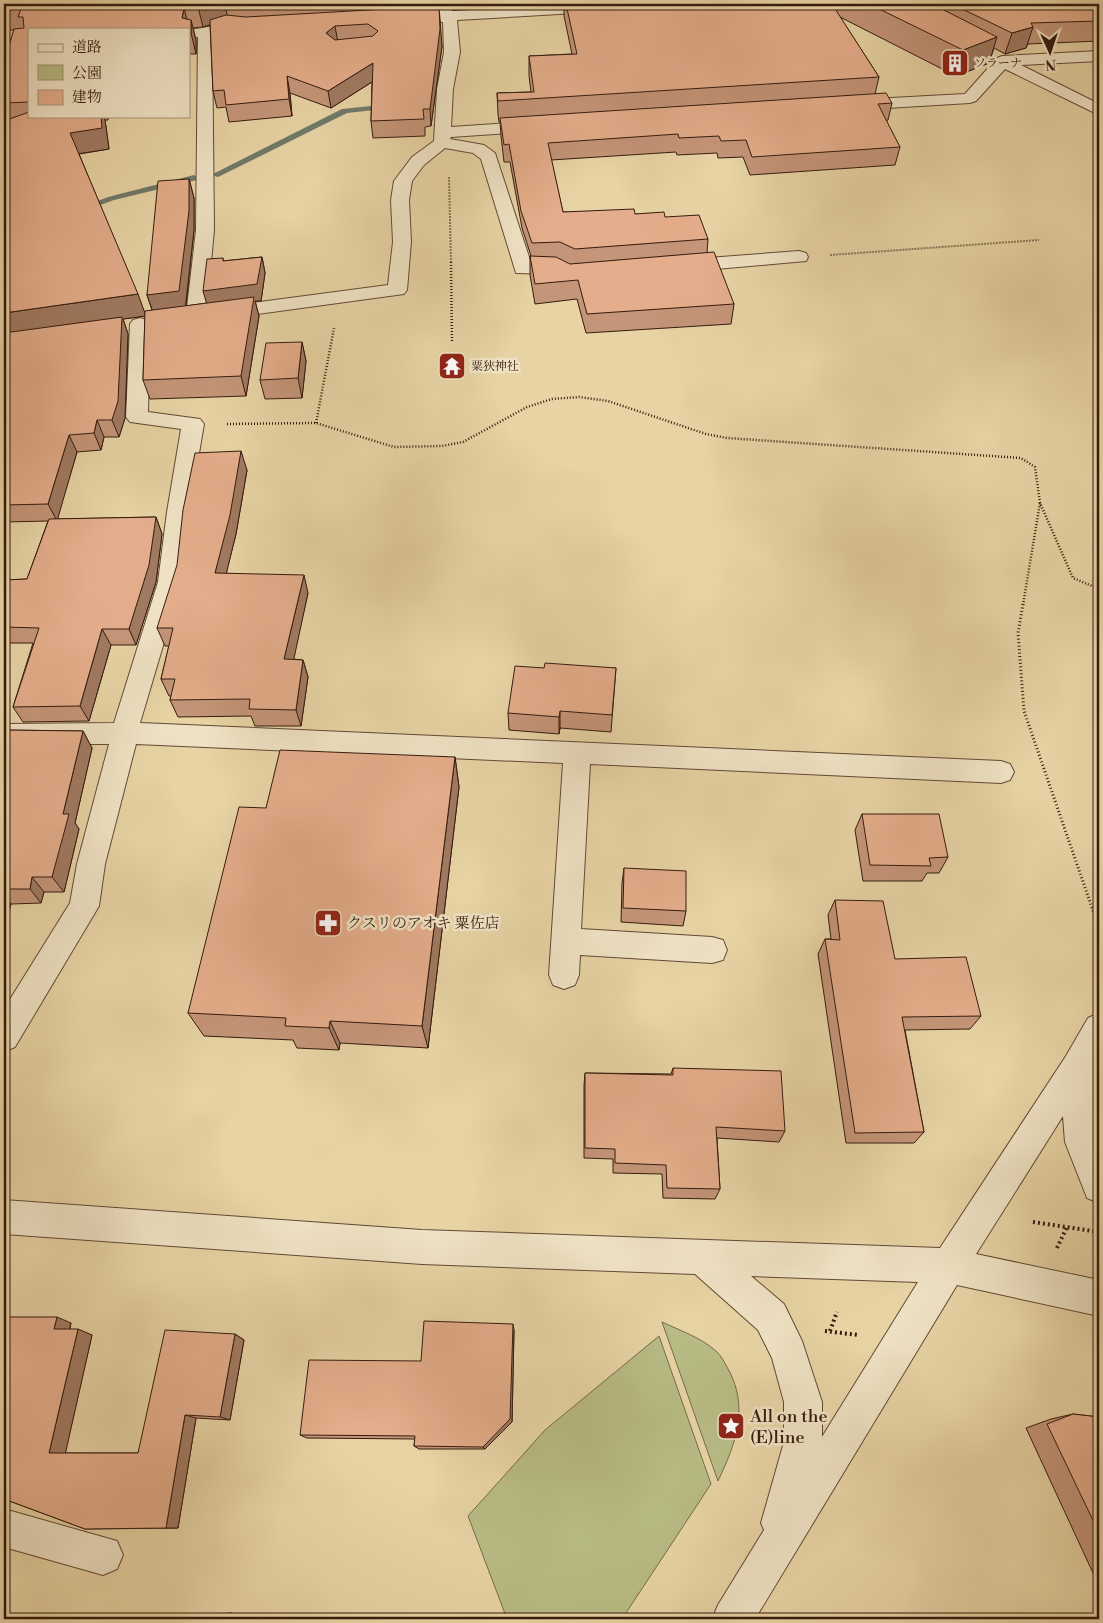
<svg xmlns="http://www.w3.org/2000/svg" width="1103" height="1623" viewBox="0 0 1103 1623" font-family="'Libre Bodoni','Noto Serif JP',serif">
<rect width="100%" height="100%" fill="#e7d3a4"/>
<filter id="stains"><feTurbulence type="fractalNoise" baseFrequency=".004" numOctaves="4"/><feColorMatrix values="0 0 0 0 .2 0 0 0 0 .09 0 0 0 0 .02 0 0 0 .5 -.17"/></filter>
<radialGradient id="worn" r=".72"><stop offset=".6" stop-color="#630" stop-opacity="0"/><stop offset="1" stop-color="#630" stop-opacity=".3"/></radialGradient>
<path fill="#b8bb84" stroke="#766b49" d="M662,1322C681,1331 700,1337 716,1351C721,1355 724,1362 727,1367C750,1407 736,1443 718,1481Z
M659,1336L711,1484L622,1619H507L468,1516L545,1430Z"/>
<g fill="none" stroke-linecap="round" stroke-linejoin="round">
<path fill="#70796a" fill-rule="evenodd" d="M381,105L385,107L384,109L347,113L218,177L211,175L342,109Z
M194,175L198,178L197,180L114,200L84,211L80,208L108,197Z"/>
<g stroke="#624934" stroke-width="2">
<path id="minor" d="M437,4H451L452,11L589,4H668L661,8L457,20L460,52L453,89L451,127L537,121L545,126L537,131L451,137L450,139L484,145L495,153L531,263L567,264L574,272L572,276L565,278L556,274L516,273L481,159L473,153L445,148L424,165L412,181L409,200L411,242L407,290L404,294L221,319L214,317L211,313L214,309L221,307L388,285L393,242L391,200L394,181L412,157L434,141L437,89L444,52L443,22L426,20L424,17L426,14L437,12Z
M238,22L251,24L253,27L246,31L212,34L214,230L206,316L203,320H189L186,316L196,230L198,37L189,38V30Z
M29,39V48H4V40Z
M1099,51V61L1021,65L1099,104V115L1005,69L976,101L970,103L854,110L846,105L854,100L965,94L997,58L1002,56Z
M799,251L806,253L808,257L806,261L682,272L675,270L673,266L675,262L682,260Z
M140,318L147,320L150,324L148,412L200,419L204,424L189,512L182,582L140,723L1001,761L1010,764L1014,772L1010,780L1001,783L590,764L581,929L712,937L723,940L727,950L723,960L712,963L580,955L579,975L575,985L564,989L553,985L549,975L563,763L136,744L105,864L99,906L15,1047L4,1052V1009L70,903L77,864L109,744H4V724L114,723L158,582L167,512L181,429L130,422L126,417L130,324L133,320Z
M1099,1013V1058L1093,1069L1099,1146V1203L1087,1198L1065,1142L1063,1116L976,1254L1099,1280V1316L957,1285L755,1619H712L718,1605L764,1530L761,1523L784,1442V1402L772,1358L758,1330L695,1274L422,1264L4,1234V1200L422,1230L940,1248L1066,1056L1088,1018ZM751,1276L918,1282L822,1437V1402L802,1341L784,1304Z
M4,1509L117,1541L123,1555L117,1569L103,1575L4,1547Z"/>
</g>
<path stroke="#351b0e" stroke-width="2" stroke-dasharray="0.5 1" stroke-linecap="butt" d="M449,177L451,264
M830,255L1039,240"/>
<path stroke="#351b0e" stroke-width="2.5" stroke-dasharray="1 2" stroke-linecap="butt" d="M451,262L452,343
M316,423L334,328
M227,424L316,423L394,447L442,446L463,442L527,407L552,399L579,397L608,401L706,434L727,438L1021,458L1035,467L1040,503L1073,578L1099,589
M1023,605L1040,503"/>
<path stroke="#351b0e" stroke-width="3" stroke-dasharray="1 2.5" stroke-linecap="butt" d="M1023,604L1018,633L1024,711L1099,928"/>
<path stroke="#351b0e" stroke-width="4" stroke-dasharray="2 3" stroke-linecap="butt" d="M1033,1222L1099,1232
M1057,1248L1067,1227
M825,1331L858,1335
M830,1331L837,1312"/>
<use href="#minor" fill="#efe2c4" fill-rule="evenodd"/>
</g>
<path fill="#c49578" stroke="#351b0e" d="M4,4H437L436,7L442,46L431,126L425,127V136L373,138L371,121L372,82L331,108L290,93L292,116L229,122L226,107L217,108L213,91L210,25L203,27L193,28L196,40V54H189V29H29V116H109L108,120H105L109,149L79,154L145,314L152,310L147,295L189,179L194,198V230L186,306L207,303L223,258V261L262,257L265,273L261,301H255L259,316L246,396L150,399L143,380L145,316L123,319L128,334L125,418L119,437H104L101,450L77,452L57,519L156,517L162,534L156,582L136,645H111L89,721L23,722L13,707L33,643H4V580L27,579L48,521L4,522V377L9,384L4,359V63L14,30H4Z
M452,4H560L454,9Z
M564,4H832L834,7V4H1099V41L1028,44L1026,48L1005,54L994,48L989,63L956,76L840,17L879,77L875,94L892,103L888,120L886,121L900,147L895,165L750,175L743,157L718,158L717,153L677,155L676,152L551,160L563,212L635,214L665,217L708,239L707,253L734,304L731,324L586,333L577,299L535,304L530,275V256H531L522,228L510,162H504L501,136L500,122H499L498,114L497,93L531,92L529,76V56L572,54L564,16Z
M302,342L306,361L302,398L265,399L260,380Z
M247,470L236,534L226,573L308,593L293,659L303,660L308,677L301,726H255L251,716L178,717L170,700L171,696H169L161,679L169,646H165L157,628Z
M544,668H616L611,732L560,728L559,734L509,730L508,713Z
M4,730L83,731L92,748L75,823L79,829L64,892H44L41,903L11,904L4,928Z
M455,757L459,787L428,1048L340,1043L339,1050L297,1048L293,1040L204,1036L188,1013L266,808Z
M862,814L948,857L939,873H927L922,881H863L855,830Z
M624,868L686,911L683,926L621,922L622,883Z
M835,900L895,959L981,1016L970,1029L905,1030L924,1132L914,1143H846L818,954L825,939H831L828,915Z
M673,1068L785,1131L779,1142L717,1138L720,1189L715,1199L663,1198L662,1174L613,1173V1159L584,1158V1085L585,1073L671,1074Z
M71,1323L70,1329L92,1335L65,1453H138L235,1334L244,1340L230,1420L196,1418L178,1528L85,1529L4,1499Z
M514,1330L512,1422L485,1449H419L414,1446L415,1439L307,1438L300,1435L421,1361Z
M1073,1414L1099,1417V1586L1026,1428L1051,1419Z
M232,1613L231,1619H115Z"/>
<path fill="#a07961" stroke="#351b0e" d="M208,4H225L228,19L203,27L198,7Z
M439,6L442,46L431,126L430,109Z
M184,8L189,28L182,18Z
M191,20L196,40V54L191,33Z
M335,26L338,43L326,33Z
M1033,27L1026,48L1005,54L1012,33Z
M997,37L989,63L956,76L963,50Z
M373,63L375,80L331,108L328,91Z
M287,76L290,93L292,116L289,99Z
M101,116H103L105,120L109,149L77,154L70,133Z
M189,179L194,198V230L185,310L154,315L147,295Z
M262,257L265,273L261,301H255L259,316L246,396L241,376L208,308L203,291Z
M138,294L146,316L123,319L128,334L125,418L119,437L112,420L4,336V313Z
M302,342L306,361L302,398L298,378Z
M97,420L104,437L101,450L94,433Z
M69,435L77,452L57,521L48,504Z
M241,451L247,470L236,534L222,591L215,573Z
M156,517L162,534L156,582L136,645L129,629Z
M304,575L308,593L290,677L284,659Z
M102,629L111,645L89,721L80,706Z
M303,660L308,677L301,726L296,710Z
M560,711V728L559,734V717Z
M83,731L92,748L75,823L79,829L64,892L52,877L63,814Z
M455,757L459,787L428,1048L422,1026Z
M32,877L44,892L41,903L30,889Z
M4,895L11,904L4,928Z
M330,1021L340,1043L339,1050L329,1028Z
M57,1317L71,1323L68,1335L54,1329Z
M513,1324L514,1330L512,1422L485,1449L483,1447Z
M78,1329L92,1335L65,1455L49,1453Z
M235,1334L244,1340L230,1420L220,1417Z
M185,1415L196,1418L178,1528H166Z
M232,1613L231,1619H221V1616Z"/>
<path fill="#e4ad8b" stroke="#351b0e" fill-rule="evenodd" d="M4,4H208L198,7L184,8L182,18L191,20V33H189V29H29V102L4,103V63L14,29L24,28L23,17H18L21,9L4,10Z
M566,4H832L879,77L498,101L497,93L534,92L529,56L577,54Z
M869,4H933L934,5L997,37L963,50Z
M952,4H1099V21L1031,23L1033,27L1012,33Z
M439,6L440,29L430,109H423L424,119L371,121L373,63L328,91L287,76L289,99L226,105L224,90L213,91L210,20L226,15L246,17ZM368,24L378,31L373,36L335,40L326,33L335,26Z
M886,93L892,103L878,104L900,147L752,157L746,140L721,141L719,136L679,138L678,134L548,143L563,212L634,209L635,214L664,212L665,217L699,215L708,239L575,249L560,242L532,243L521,211L509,144L504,145L500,118Z
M29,112V116H101L102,128L70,133L138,294L4,313V121Z
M189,179V211L179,291L147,295L158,181Z
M714,252L734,304L587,314L578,280L535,284L530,256L556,257L570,264Z
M262,257L257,284L203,291L207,259L223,258V261Z
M254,297L241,376L143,380L145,311Z
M122,317L118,401L112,420H97L94,433L69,435L48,504L4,505V377L9,384L4,359V333Z
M302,342L298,378L260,380L266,343Z
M241,451L230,515L215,573L304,575L284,659L303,660L296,710L249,709L250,699L170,700L175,679H161L173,628H157L177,565L183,510L195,453Z
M156,517L149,565L129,629H102L80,706L13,707L39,628L4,627V580L27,579L49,519Z
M545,663L616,668L612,715L560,711L559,717L508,713L515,666L544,668Z
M4,730L83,731L63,814H69L52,877H32L30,889H4Z
M280,750L455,757L422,1026L330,1021L329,1028L285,1026L286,1018L188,1013L239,807L266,808Z
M862,814H939L948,857L929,858L931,866L870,865Z
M624,868L686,871V911L623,908Z
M835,900L883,901L895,959L966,957L981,1016L902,1017L924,1132L855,1133L825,939L840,940Z
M673,1068L781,1071L785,1131L716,1127L720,1189L667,1188L666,1165L615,1163V1149L585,1148V1073L673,1075Z
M4,1317H57L54,1329H78L49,1453H138L165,1330L235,1334L220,1417L185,1415L166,1528L85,1529L4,1499Z
M424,1321L513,1324L510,1419L483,1447L414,1446L415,1436L300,1435L309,1360L421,1361Z
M1073,1414L1099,1417V1533L1047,1424Z
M221,1616V1619H160Z"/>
<defs>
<g id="building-square" transform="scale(1.4375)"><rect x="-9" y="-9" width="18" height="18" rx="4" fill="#8f2418" stroke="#efe2c4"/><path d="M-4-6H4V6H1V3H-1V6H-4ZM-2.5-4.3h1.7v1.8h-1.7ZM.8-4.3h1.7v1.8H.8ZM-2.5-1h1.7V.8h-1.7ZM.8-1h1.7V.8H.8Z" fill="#fff"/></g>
<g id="temple-square" transform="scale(1.4375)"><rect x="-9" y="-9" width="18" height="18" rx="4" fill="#8f2418" stroke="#efe2c4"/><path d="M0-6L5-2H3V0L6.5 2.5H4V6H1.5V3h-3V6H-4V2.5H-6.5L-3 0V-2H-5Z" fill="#fff"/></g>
<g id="pharmacy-square" transform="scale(1.4375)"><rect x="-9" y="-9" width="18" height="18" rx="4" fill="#8f2418" stroke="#efe2c4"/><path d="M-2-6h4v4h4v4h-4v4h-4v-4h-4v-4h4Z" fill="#fff"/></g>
<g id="sight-square" transform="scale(1.4375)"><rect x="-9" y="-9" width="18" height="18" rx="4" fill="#8f2418" stroke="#efe2c4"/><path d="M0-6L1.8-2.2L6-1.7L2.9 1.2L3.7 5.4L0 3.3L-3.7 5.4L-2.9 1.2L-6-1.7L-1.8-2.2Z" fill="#fff"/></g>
</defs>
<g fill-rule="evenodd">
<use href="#building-square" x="955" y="63"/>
<use href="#temple-square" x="452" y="366"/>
<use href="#pharmacy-square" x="328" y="923"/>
<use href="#sight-square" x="731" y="1426"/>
</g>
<g text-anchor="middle" stroke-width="5" stroke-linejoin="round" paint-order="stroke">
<g font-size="12" fill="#351b0e" stroke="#efe2c4" text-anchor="start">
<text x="974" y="67">ソラーナ</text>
<text x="471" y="370">粟狹神社</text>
</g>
<g font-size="15" fill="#351b0e" stroke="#efe2c4" text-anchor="start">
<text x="347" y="928">クスリのアオキ 粟佐店</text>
</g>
<g font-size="18" fill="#351b0e" stroke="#efe2c4" text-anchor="start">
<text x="750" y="1422">All on the<tspan x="750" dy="21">(E)line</tspan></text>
</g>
</g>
<rect width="1103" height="1623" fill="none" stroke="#e7d3a4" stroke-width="20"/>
<rect x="5" y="5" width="1093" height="1613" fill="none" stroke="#351b0e" stroke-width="2.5"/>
<rect x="10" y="10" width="1083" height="1603" fill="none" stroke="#351b0e"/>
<rect x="28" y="28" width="162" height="90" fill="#efe2c4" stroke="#a5927b"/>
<rect x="38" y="44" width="25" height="8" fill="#efe2c4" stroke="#a5927b"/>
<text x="72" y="52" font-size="15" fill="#351b0e">道路</text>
<rect x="38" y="65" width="25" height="15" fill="#b8bb84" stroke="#a5927b"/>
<text x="72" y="78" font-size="15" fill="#351b0e">公園</text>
<rect x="38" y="90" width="25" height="15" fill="#e4ad8b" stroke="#a5927b"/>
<text x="72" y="102" font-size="15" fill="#351b0e">建物</text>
<g transform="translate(1050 52) rotate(177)" stroke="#efe2c4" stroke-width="4" paint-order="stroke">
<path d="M0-4L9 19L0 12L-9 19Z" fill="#351b0e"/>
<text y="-8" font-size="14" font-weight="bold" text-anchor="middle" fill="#351b0e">N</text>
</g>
<rect width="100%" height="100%" filter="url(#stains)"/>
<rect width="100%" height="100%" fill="url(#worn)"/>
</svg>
